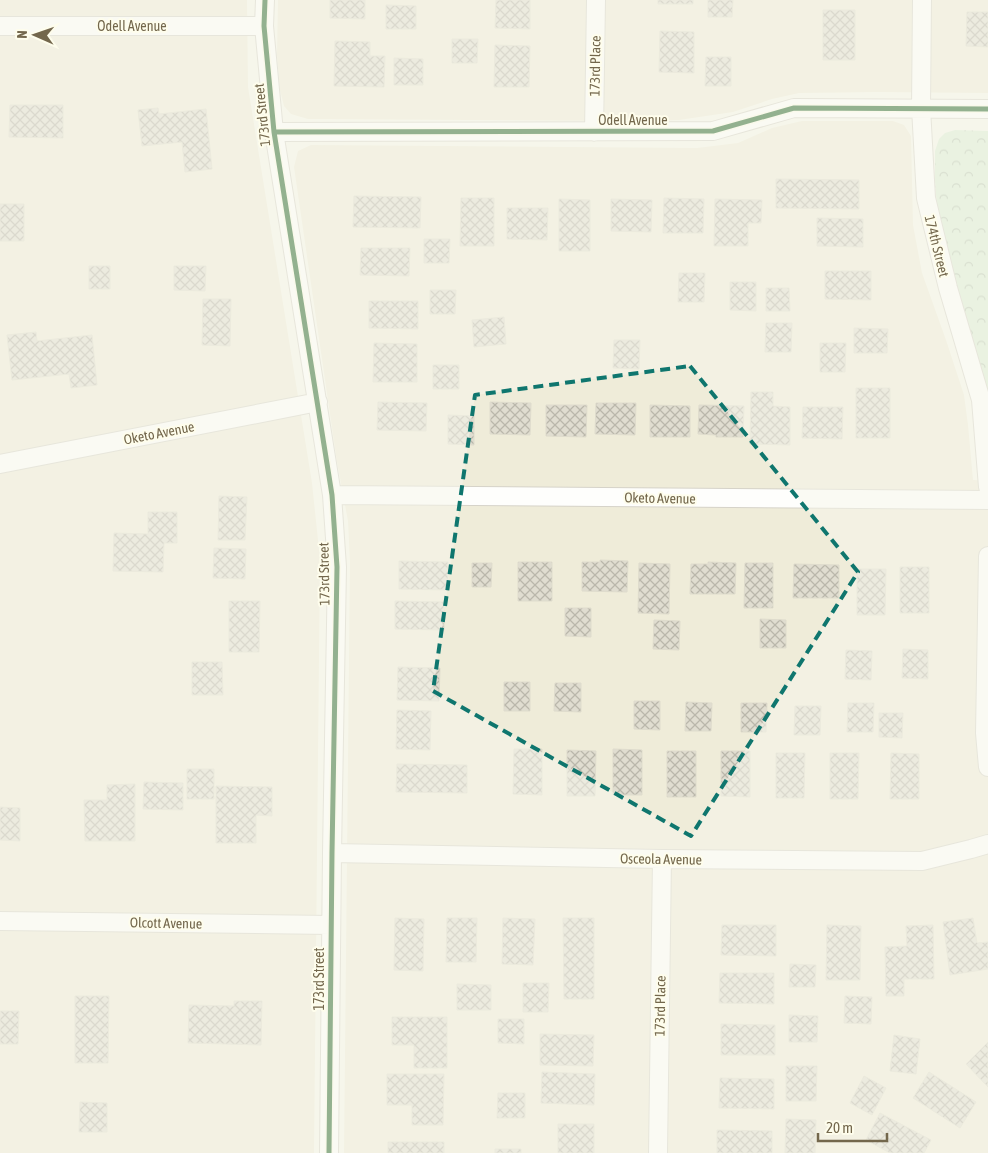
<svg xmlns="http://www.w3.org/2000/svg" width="988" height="1153" viewBox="0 0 988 1153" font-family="'Asap Condensed',sans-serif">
<defs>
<pattern id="park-crowns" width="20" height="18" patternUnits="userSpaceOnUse" patternTransform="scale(1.25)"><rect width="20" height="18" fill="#dceed6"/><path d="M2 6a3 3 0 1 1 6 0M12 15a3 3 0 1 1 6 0" fill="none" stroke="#b7c5b0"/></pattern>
<pattern id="building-cross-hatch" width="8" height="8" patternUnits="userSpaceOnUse" patternTransform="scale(1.25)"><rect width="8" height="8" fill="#e0ddd0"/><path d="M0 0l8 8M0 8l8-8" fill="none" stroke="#bab7ab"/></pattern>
</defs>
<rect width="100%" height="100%" fill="#f6f6eb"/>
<path fill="#efecd9" d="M0,0H247L248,87L312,483L320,559L314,1153H0Z
M278,0H988V93L878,92L799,93L772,99L733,112L679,120L637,121L308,119L291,114L284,106L280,90L277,55Z
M802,121H893L904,125L911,136L913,225L922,273L946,340L964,395L968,425L973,480L988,481V1153H344L350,562L348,521L337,462L294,167L298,151L311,145L697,148L738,143L772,128Z"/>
<path fill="url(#park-crowns)" d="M955,130L988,131V392L946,262L938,225L935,180V151L939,139L945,133Z"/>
<path fill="url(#building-cross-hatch)" stroke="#dfdccd" d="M330,0H365V19L330,18Z
M496,0H530V29L495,28Z
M658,0H693V4H658Z
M708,0H733L732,17H708Z
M386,5L416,6V29H386Z
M823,10H855V60H823Z
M967,12H988V47L966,46Z
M660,31L694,32V73L659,72Z
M452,39H478L477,63H452Z
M335,41L370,42V56H385L384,87L334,86Z
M495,45L530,46L529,87H494Z
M706,57H731V86H705Z
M394,58L423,59V85H394Z
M10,105H63V138L9,137Z
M158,108L159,114L206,109L212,169L185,172L182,142L142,146L138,110Z
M776,179L859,180V209L776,208Z
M354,196L421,197L420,228L353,227Z
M461,198H494V246H460Z
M664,198L704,199L703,233H663Z
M559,199L590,200V251H559Z
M611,199L652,200L651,232L611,231Z
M715,199L762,200L761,223H748V246H714Z
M0,204H24V241H0Z
M507,208H548L547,240L507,239Z
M817,218L863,219V247L817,246Z
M424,239H450L449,263H424Z
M361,248H410L409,276L360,275Z
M89,266H110V289H89Z
M174,266H206L205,291L174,290Z
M825,271H871V300L825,299Z
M679,273H705L704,302H678Z
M730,282H756V311L730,310Z
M766,288H789L790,311H766Z
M430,290H456L455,314H430Z
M203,299H231L230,346L202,345Z
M369,301H418V329L369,328Z
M504,317L506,344L474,347L472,320Z
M766,323H792L791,352H765Z
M854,328L888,329L887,353H854Z
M36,332L37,341L92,335L97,385L71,388L69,374L12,380L7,335Z
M614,340H640L639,369L613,368Z
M374,343L417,344V382H373Z
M820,343H846L845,372H820Z
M433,365H459V389H433Z
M856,388H890V438H856Z
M751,392H773V406L790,407V445L750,444Z
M378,402L427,403L426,431L377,430Z
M490,402L531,403L530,435L490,434Z
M596,403H636L635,435L595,434Z
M546,405H587L586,437L546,436Z
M650,405L690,406V437H650Z
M699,405L744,406L743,437H716V435L698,434Z
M803,407H843L842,439L802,438Z
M448,415L474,416V445L448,444Z
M219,496L247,497L245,540H218Z
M148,512H177V543H164L163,572L113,571L114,533L148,534Z
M214,548L246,549L245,579L213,578Z
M600,560L628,561L627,592L582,591V562H600Z
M399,561L448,562V590L399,589Z
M518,562H552V601H518Z
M708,562L736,563L735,594H690L691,564H708Z
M472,563H492L491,587H472Z
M639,563L670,564L669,614L638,613Z
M745,563H773V608H744Z
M794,564L839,565V598H793Z
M900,567H929V613H900Z
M857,569H886L885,615H857Z
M229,601H260L259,652H229Z
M395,601L444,602V630L395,629Z
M565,608H591V637L565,636Z
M760,619L786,620V648H760Z
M654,620L680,621L679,650L653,649Z
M903,649L928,650V679L902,678Z
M846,650L872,651L871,680L845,679Z
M192,662H222L223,695H192Z
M398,667L440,668L439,701L397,700Z
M504,682H530V711H504Z
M555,683H581V712L554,711Z
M634,701H660V730L634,729Z
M686,702L712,703L711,731H685Z
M741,703H767L766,732H741Z
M848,703H874L873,732H847Z
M795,706H821L820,735H794Z
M397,710L431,711L430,750L396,749Z
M879,713H903L902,738L879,737Z
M514,749H542V795L513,794Z
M613,749L642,750V795H613Z
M567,750L596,751L595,796H567Z
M667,751H696V797H667Z
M721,751H750V797L721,796Z
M776,753H805L804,798H776Z
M830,753H859L858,799H830Z
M891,753L919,754V799H890Z
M397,764L467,765V793L396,792Z
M187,769H214V799H187Z
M144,782L183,783V810L143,809Z
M135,784V841H85L84,800H107V785Z
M216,786L272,787V816L256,815V843H216Z
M0,807L20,808V841L0,840Z
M395,918L424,919L423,971L394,970Z
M447,918H477L476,962H446Z
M503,918L535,919L533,965L502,964Z
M563,918H594V999H564Z
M973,918L977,943L988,942V969L950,975L943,922Z
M722,925H776V956L721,955Z
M827,925L861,926L860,980H826Z
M933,925L934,979H904V996H886L885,947L907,946L906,926Z
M790,964L816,965L815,987H789Z
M720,973H774V1004L719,1003Z
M523,983H549L548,1012H523Z
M457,984L491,985V1010H457Z
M75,996H109L108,1063H75Z
M845,996L872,997L871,1024L844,1023Z
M234,1001H262L261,1045L188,1043L189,1005L234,1006Z
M0,1011H19L18,1044H0Z
M789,1015L818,1016L817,1042H789Z
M392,1017H447V1068H414V1045H392Z
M498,1019H524V1044L498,1043Z
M721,1024L775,1025V1055H721Z
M540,1034L594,1035L593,1066L540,1065Z
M894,1035L920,1039L916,1074L890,1071Z
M988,1042V1087L966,1064Z
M786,1066H817L816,1101H786Z
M542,1072L595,1074L594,1105L541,1103Z
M929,1072L976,1102L960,1128L913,1098Z
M387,1074H444L443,1125H412V1105H387Z
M864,1076L886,1088L872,1115L850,1103Z
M720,1078L774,1079V1109L719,1108Z
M498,1093H525V1118H497Z
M80,1102L107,1103V1132H79Z
M880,1113L931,1140L924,1153H890L866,1140Z
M786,1119L816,1120L815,1153H785Z
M558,1124H594V1153H558Z
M717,1130L772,1131V1153H717Z
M388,1142H444V1153H388Z
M495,1149H521V1153H495Z"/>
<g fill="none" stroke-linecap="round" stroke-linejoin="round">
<g stroke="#d6d3c9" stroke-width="20">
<path id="street" d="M265,0L264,26L274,132L332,495L337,567L332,853L329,1153
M922,0L921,108L926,198L948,288L981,400L988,487
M0,26H264
M274,132L713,131L794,108L988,109
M594,132L596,0
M0,464L318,402
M332,495L988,500
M988,556L985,733L988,767
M332,853L662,859L922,861L971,849L988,844
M0,921L331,925
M658,1153L662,859"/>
</g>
<use href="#street" stroke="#fefefc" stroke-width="18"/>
<g stroke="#fefdec" stroke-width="8">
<path id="cycleway" d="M265,0L264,26L274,132L332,495L337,567L332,853L329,1153
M274,132L713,131L794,108L988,109"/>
</g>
<use href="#cycleway" stroke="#1b5e20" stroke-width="5"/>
</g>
<path d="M0 0H988V1153H0ZM690,366L858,572L691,836L433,691L475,395Z" fill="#f6f6eb" fill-opacity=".55" fill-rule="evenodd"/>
<path fill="none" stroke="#0f766e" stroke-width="4" stroke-dasharray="10 6" stroke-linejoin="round" d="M690,366L858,572L691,836L433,691L475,395Z"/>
<g text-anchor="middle" stroke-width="4" stroke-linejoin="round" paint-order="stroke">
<g font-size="14" fill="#73674c" stroke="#fefdec">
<text x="132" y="31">Odell Avenue</text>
<text transform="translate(595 66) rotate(-89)" y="5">173rd Place</text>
<text transform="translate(262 115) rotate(-96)" y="5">173rd Street</text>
<text x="633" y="125">Odell Avenue</text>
<text transform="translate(937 246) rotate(76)" y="5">174th Street</text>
<text transform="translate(159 433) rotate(-11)" y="5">Oketo Avenue</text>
<text transform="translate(660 498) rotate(1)" y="5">Oketo Avenue</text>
<text transform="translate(324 574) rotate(-91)" y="5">173rd Street</text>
<text transform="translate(661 859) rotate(1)" y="5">Osceola Avenue</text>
<text transform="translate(166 923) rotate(1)" y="5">Olcott Avenue</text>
<text transform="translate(319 979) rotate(-90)" y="5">173rd Street</text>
<text transform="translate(660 1006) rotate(-89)" y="5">173rd Place</text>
</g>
</g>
<g transform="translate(35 35) rotate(272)" stroke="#fefdec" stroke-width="4" paint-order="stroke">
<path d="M0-4L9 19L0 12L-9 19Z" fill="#73674c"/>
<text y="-8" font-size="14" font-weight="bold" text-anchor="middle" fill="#73674c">N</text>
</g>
<path d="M818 1133v8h69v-8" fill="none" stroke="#73674c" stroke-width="2.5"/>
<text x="826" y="1133" font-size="15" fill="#73674c" stroke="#fefdec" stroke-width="4" paint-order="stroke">20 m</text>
</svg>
